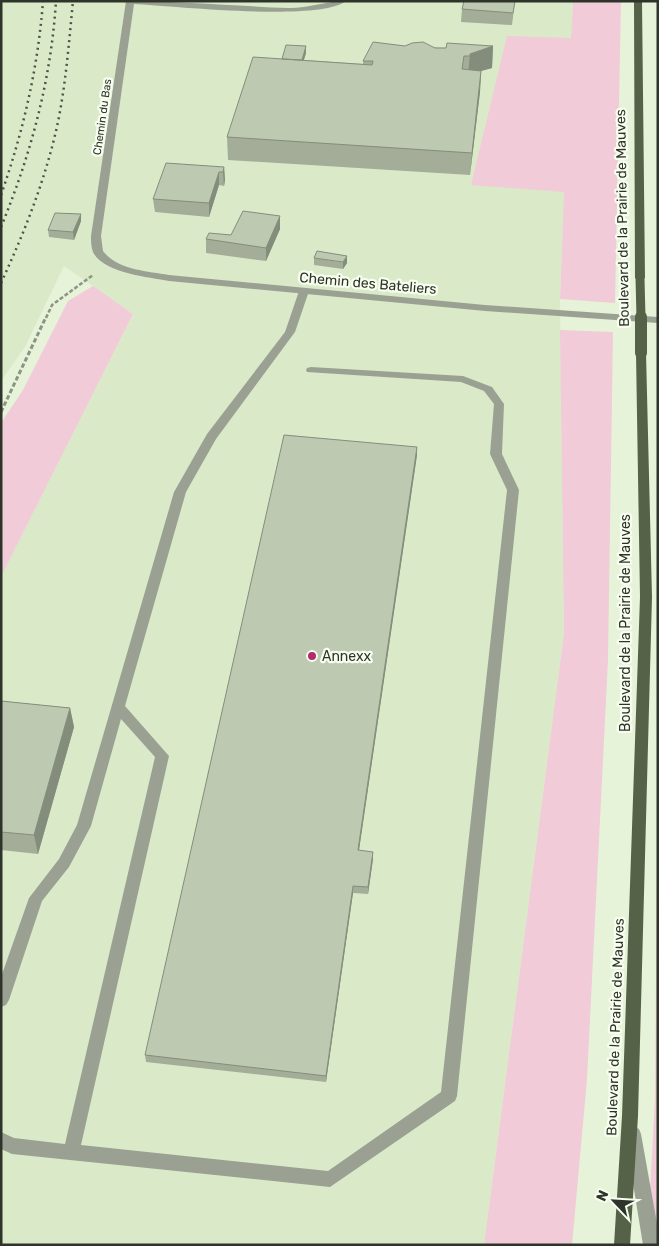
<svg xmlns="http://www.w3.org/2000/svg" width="659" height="1246" viewBox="0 0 659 1246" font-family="Rubik,sans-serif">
<rect width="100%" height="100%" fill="#e6f3d9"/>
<path fill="#daeac9" d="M1,1H573L560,294L564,633L484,1245H1V577L133,314L64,266L25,347L1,381Z"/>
<path fill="#f1cbd7" d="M573,1H621L615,303L560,299L564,192L471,185L507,36L571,38Z
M93,286L133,314L1,577V423L23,390L68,301Z
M560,330L613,332L608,660L587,1079L572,1245H484L564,633Z
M658,739V1245H647L655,1099Z"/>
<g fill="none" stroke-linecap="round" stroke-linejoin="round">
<path stroke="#8c9583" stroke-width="2.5" stroke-dasharray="4 2" stroke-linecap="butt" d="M46,318L52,305L93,275"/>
<path stroke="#8c9583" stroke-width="3" stroke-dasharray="4.5 2.5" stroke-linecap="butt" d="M1,412L46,317"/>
<path fill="#9aa192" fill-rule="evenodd" d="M304,288L309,291L295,332L216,439L186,492L125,706L169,756L81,1145L328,1171L441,1092L507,490L490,454L494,404L484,391L461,382L307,372L306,370L307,368L311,367L463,376L492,387L504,404L502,454L519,490L457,1096L455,1101L330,1187L12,1154L1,1149V1132L14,1138L65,1144L155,757L121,719L91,826L69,867L42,901L9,1000L6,1005L1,1007V977L29,898L59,859L77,825L174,492L207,434L285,332L299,291Z
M633,1126L639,1129L641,1134L658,1229V1245H643L625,1134L627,1129Z"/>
<path fill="#9aa192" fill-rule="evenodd" d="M126,1C180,1 234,6 289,8C309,8 327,1 346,1C320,22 173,6 134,4L101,236L103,251C117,270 147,271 169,275L485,305L658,317V323L485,311L169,281C148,277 103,273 93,252C91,247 91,241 91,236Z"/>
<path fill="#566248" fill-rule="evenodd" d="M634,1H642L645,278L640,281L635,278Z
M641,350L646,353L652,597L638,1116L630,1245H614L622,1116L640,597L636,353Z"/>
<path stroke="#4d5447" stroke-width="2.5" stroke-dasharray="2 4" stroke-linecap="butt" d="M1,195C23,132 38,68 43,1
M1,227C31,154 51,80 56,1
M1,283C25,231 46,178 58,122C66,82 69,42 73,1"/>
<path stroke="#566248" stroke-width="9" d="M640,278L641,318"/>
<path stroke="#566248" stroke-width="12" d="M641,317V353"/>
</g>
<path fill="#a3ad97" d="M515,1L512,25L461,22L462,9Z
M405,46L446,48L493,46L492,68L481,71L480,92L470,175L228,160L227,137L282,59L306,53L304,60L363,64V61Z
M224,167L225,180L224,186L219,185L209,217L155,212L153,199Z
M81,214V221L74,240L49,237L48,230Z
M280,229L266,261L206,253V239Z
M314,258L347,263L343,269L314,265Z
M417,447V455L359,850L373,859L368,894L353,893L326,1082L146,1062L145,1055Z
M1,701L70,708L74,727L38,854L1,850Z"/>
<path fill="#848d7b" d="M306,46V53L299,75V68Z
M493,46L492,68L481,71L480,92L470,175L472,153L468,75L470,54Z
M224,167L225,180L224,186L223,172Z
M219,172V185L209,217V203Z
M81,214V221L74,240L73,232Z
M280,216V229L266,261V248Z
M347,256V263L343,269V262Z
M417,447V455L358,857V850Z
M70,708L74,727L38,854L34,835Z
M373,852V859L368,894V887Z
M353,886V893L326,1082V1076Z"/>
<path fill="#bdc9b0" stroke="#848d7b" d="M464,1H515L513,13L462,9Z
M373,42L405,46L412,43L423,42L435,48H446L447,43L493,46L470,54V56H464L462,69L481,71L472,153L227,137L253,57L372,65L373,61H363Z
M286,45L306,46L302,60L282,59Z
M166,163L224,167L223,172H219L209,203L153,199Z
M243,211L280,216L266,248L206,239L209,233L231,235Z
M55,213L81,214L73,232L48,230Z
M317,251L347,256L343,262L314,258Z
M284,435L417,447L358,850L373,852L368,887L353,886L326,1076L145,1055Z
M1,701L70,708L34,835L1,832Z"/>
<circle fill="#b42b6a" stroke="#f7feef" stroke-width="2" cx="312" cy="656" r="5"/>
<g text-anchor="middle" stroke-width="4.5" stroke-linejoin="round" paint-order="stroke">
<g font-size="11" fill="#2f342a" stroke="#f7feef">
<text transform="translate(102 117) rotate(-82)" y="4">Chemin du Bas</text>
</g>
<g font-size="14" fill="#2f342a" stroke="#f7feef">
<text transform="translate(622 218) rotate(-91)" y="5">Boulevard de la Prairie de Mauves</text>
<text transform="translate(368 283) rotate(5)" y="5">Chemin des Bateliers</text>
<text transform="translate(625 623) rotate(-90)" y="5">Boulevard de la Prairie de Mauves</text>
<text transform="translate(615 1027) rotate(-88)" y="5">Boulevard de la Prairie de Mauves</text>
</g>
<g font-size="14" fill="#2f342a" stroke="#f7feef" text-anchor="start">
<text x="322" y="661">Annexx</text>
</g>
</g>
<rect width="659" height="1246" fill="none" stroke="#2f342a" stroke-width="5"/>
<g transform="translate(614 1201) rotate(295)" stroke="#f7feef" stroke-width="4" paint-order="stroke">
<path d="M0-4L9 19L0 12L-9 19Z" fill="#2f342a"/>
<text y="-8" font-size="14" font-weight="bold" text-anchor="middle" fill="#2f342a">N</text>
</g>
</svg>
